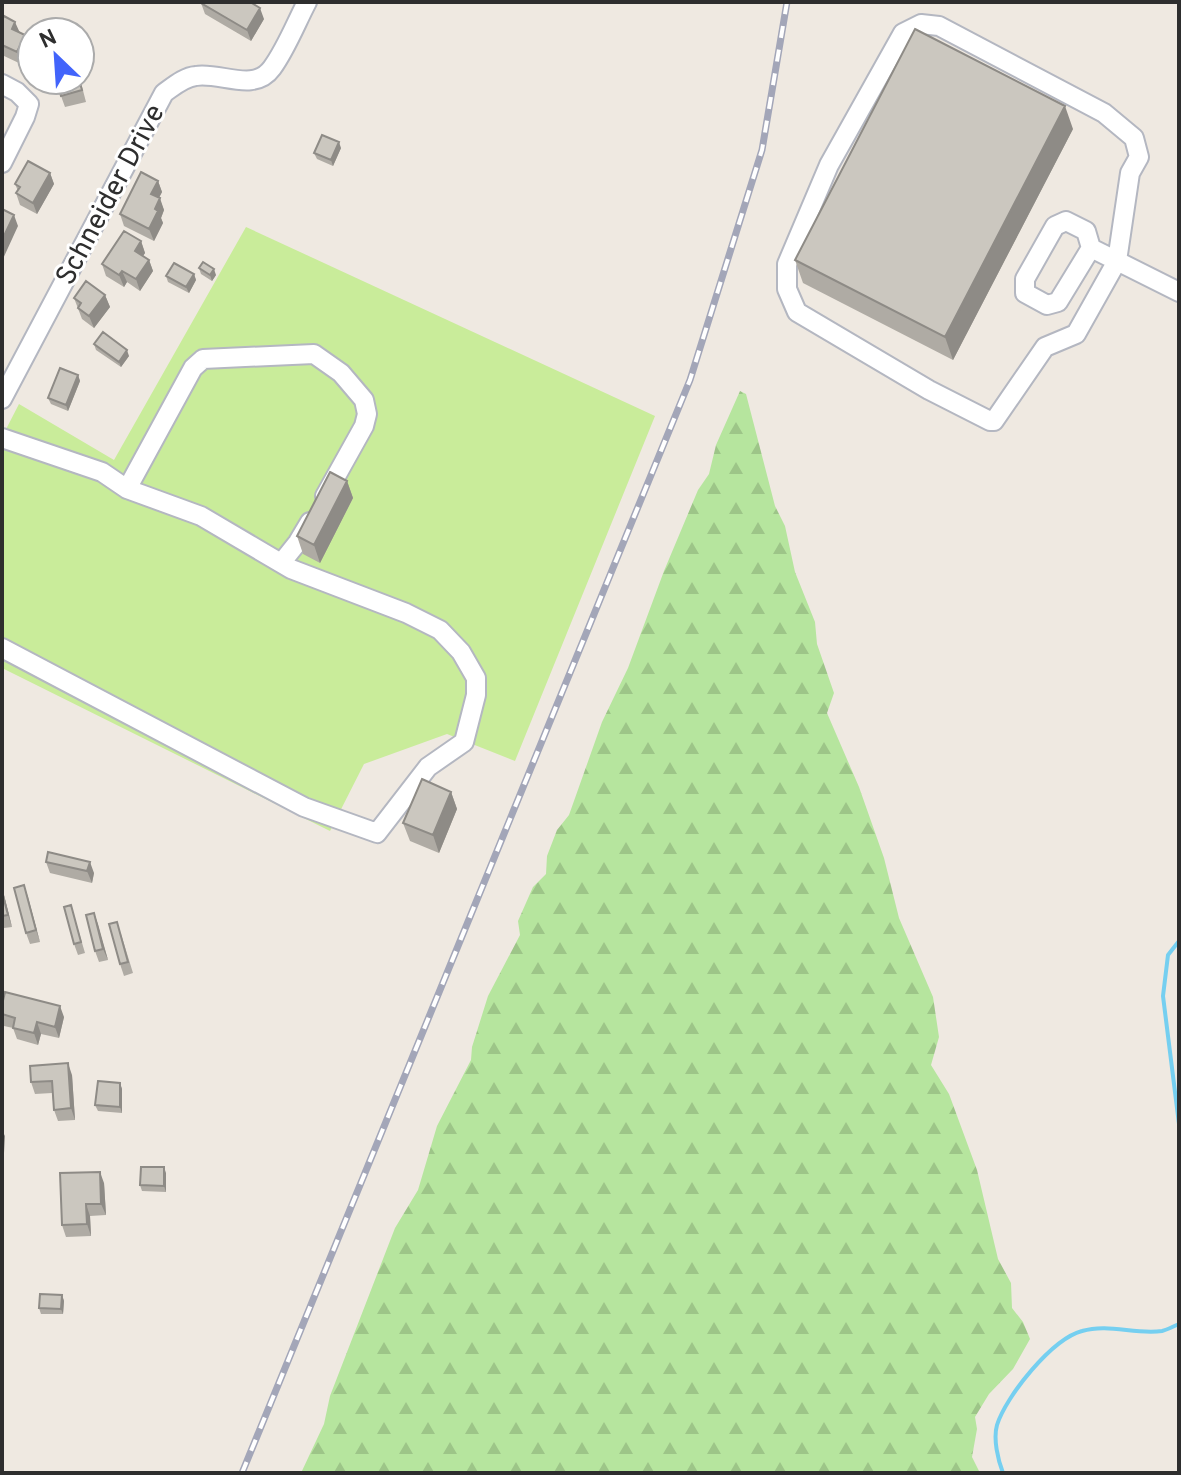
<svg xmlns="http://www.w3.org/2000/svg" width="1181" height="1475" viewBox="0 0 1181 1475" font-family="Overpass,sans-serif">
<defs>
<pattern id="forest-firs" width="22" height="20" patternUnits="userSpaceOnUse" patternTransform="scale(2)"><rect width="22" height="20" fill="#b6e59e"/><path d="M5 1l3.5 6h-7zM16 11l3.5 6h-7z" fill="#9dc588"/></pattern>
</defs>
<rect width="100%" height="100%" fill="#efe9e1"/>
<path fill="url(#forest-firs)" d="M740,391L746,394L775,506L785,526L795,572L815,622L817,644L834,693L827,713L859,787L884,858L899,918L933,997L939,1037L931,1065L949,1094L977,1170L998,1259L1011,1283L1012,1308L1023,1322L1030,1339L1013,1369L989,1394L975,1417L977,1429L972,1457L980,1473H301L324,1424L330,1396L395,1228L418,1190L437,1126L471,1060L472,1047L488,996L520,935L518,921L533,887L546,874L547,856L557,830L569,815L602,722L628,668L664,571L698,490L709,474L716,445Z"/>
<path fill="#c9ec9a" d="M246,227L655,416L515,761L447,734L364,764L330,831L2,668V437L19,404L114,460Z"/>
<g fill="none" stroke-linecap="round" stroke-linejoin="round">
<path stroke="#75cff0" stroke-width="4" d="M1179,941L1168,955L1163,996L1179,1124
M1003,1473C998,1460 993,1439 997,1425C1006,1396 1052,1339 1082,1331C1109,1323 1135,1335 1162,1331C1167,1330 1174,1326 1179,1324"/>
<g stroke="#b4b7c1" stroke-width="22">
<path id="minor" d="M921,24L939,26L1104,113L1134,138L1139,157L1130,173L1117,261L1076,334L1045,347L994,421H990L929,390L797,312L787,289V264L829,165L903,33Z
M2,84L17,92L29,104L25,117L2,163
M1091,248L1058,302L1047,305L1025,293V279L1055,226L1066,221L1086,231L1091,248L1179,292
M2,399L164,93C174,86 184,77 196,76C221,72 254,93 272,68C286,49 296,23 307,2
M2,438L102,472L127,489L201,516L291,569L406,613L440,630L461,652L476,678V695L464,742L428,767L377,833L304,807L2,648
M127,489L193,368L203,359L314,354L341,373L364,400L367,414L364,426L325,496
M282,562L298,542L310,522"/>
</g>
<use href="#minor" stroke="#fff" stroke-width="18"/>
<g stroke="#a3a6b8" stroke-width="7">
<path id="rail" d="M242,1473L690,380L762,150L787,2"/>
</g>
<use href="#rail" stroke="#fff" stroke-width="4" stroke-dasharray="12" stroke-linecap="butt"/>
</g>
<path fill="#afaba4" d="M201,3L264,19L251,41L205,14Z
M2,21L25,35L29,47L21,64L2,55Z
M80,53L85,69L80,70Z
M80,79L86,102L65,107L61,96Z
M1073,129L953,360L803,283L795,260Z
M341,148L333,166L317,159L314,153Z
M50,173L54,184L37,214L20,205L16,193L18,191L15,184Z
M158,181L162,192L159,198L164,210L161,218L163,223L154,241L124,226L120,214Z
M141,241L145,253L143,256L149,260L153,271L140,291L127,282L124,287L106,276L102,264Z
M199,268L216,275L212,281L201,274Z
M194,274L196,280L189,293L168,282L166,276Z
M105,295L110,307L94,328L82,319L74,298Z
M94,344L129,356L121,367L96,350Z
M78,375L80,381L68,411L51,404L48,398Z
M347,481L353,498L320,563L303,554L297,536Z
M451,792L457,809L439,853L410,841L403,823Z
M48,852L94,873L92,883L50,873L46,862Z
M24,885L40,942L30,944L26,933Z
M2,887L12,927L4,928L2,922Z
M71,905L85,953L78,955L74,944Z
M94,913L108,960L99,962L95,951Z
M121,934L133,973L124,976L120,964Z
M2,1005L64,1017L59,1038L41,1034L38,1045L17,1039L13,1028L4,1026L2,1020Z
M72,1075L75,1120L58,1121L54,1110L52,1093L35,1094L31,1082Z
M120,1083L122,1089V1113L98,1111L95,1105Z
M166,1173V1192L142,1191L140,1185Z
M104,1183L106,1215L90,1216L91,1236L66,1237L62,1225Z
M62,1295L64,1301L63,1314H41L39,1308Z"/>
<path fill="#8e8b86" d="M260,8L264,19L251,41L247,30Z
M15,22L20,33L12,29Z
M25,35L29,47L21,64L17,52Z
M1065,106L1073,129L953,360L945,337Z
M339,142L341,148L333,166L331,160Z
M50,173L54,184L37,214L33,203Z
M158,181L162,192L155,205L151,194Z
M160,198L164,210L161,218L163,223L154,241L149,229L155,209Z
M14,215L18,226L2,261V240Z
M141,241L145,253L139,262L135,251Z
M149,260L153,271L140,291L136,279Z
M214,269L216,275L212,281L210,275Z
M122,271L127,282L124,287L119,275Z
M194,274L196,280L189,293L186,287Z
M105,295L110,307L94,328L89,316Z
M127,350L129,356L121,367L119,362Z
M78,375L80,381L68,411L66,405Z
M347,481L353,498L320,563L314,545Z
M451,792L457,809L439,853L433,835Z
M90,862L94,873L92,883L87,871Z
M24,885L28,897L40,942L36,930Z
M2,887L12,927L8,915Z
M94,913L98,924L108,960L103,949Z
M60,1006L64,1017L59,1038L55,1027Z
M37,1022L41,1034L38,1045L34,1033Z
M68,1063L72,1075L75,1120L71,1108Z
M120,1083L122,1089V1113L120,1107Z
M2,1130L5,1136L4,1153L2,1149Z
M164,1167L166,1173V1192L164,1186Z
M100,1172L104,1183L106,1215L101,1204Z
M86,1204L90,1216L91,1236L87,1224Z
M62,1295L64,1301L63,1314L61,1309Z"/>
<path fill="#cbc7bf" stroke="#8e8b86" stroke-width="2" d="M202,2H250L260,8L247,30L201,3Z
M4,16L15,22L12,29L25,35L17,52L2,45V21Z
M915,29L1065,106L945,337L795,260Z
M57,80H79L82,90L61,96Z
M322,135L339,142L331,160L314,153Z
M28,161L50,173L33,203L16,193L20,187L15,184Z
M141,172L158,181L151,194L160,198L155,209L158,211L149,229L120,214Z
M2,209L14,215L2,240Z
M124,231L141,241L135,251L149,260L136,279L122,271L119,275L102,264Z
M203,262L214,269L210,275L199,268Z
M174,263L194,274L186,287L166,276Z
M86,281L105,295L89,316L78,308L81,303L74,298Z
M103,332L127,350L119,362L94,344Z
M60,368L78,375L66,405L48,398Z
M330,472L347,481L314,545L297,536Z
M422,779L451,792L433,835L403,823Z
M48,852L90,862L87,871L46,862Z
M24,885L36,930L26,933L14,888Z
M2,892L8,915L2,916Z
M71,905L81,942L74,944L64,907Z
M94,913L103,949L95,951L86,915Z
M117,922L128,962L120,964L109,924Z
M5,992L60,1006L55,1027L37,1022L34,1033L13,1028L15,1018L2,1014V1005Z
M68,1063L71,1108L54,1110L52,1081L31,1082L30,1066Z
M98,1081L120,1083V1107L95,1105Z
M141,1167H164V1186L140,1185Z
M100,1172L101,1204H86L87,1224L62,1225L60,1173Z
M40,1294L62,1295L61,1309L39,1308Z"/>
<g text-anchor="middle" stroke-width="6" stroke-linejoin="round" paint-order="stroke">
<g font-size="28" fill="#2e2e2e" stroke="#fff">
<text transform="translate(109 194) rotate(-62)" y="10">Schneider Drive</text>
</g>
</g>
<rect width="1181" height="1475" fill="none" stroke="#2e2e2e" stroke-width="8"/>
<g transform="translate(56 56) rotate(335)"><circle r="38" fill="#ffffff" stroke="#ababab" stroke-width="2"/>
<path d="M0-6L14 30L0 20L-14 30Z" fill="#4264fb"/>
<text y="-12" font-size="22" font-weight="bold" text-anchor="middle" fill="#2e2e2e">N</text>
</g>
</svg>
